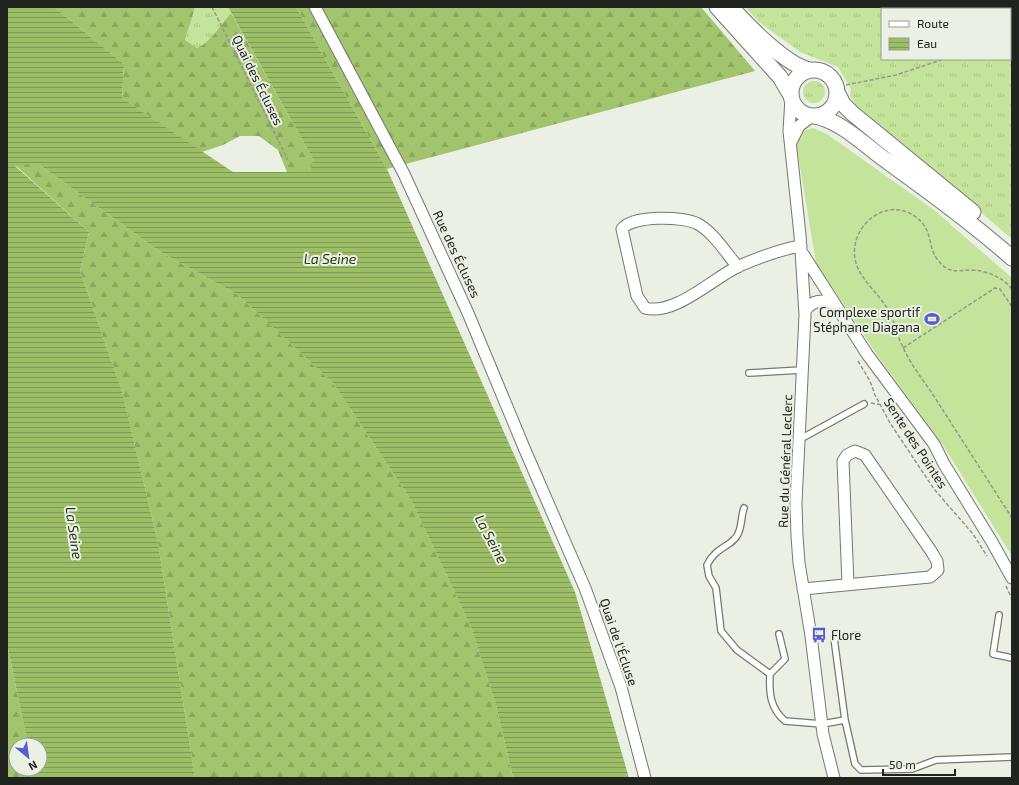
<svg xmlns="http://www.w3.org/2000/svg" width="1019" height="785" viewBox="0 0 1019 785" font-family="'Exo 2',sans-serif">
<defs>
<pattern id="grass-tufts" width="24" height="20" patternUnits="userSpaceOnUse"><rect width="24" height="20" fill="#c5e49b"/><path d="M3 7l-1-3M5 7V3M7 7l1-3M15 17l-1-3M17 17v-4M19 17l1-3" fill="none" stroke="#a9c385"/></pattern>
<pattern id="forest-firs" width="22" height="20" patternUnits="userSpaceOnUse"><rect width="22" height="20" fill="#a1c46d"/><path d="M5 1l3.5 6h-7zM16 11l3.5 6h-7z" fill="#8aa85e"/></pattern>
<pattern id="water-rules" width="6" height="5" patternUnits="userSpaceOnUse"><rect width="6" height="5" fill="#9bbe67"/><path d="M0 2.5h6" fill="none" stroke="#7e9a54"/></pattern>
</defs>
<rect width="100%" height="100%" fill="#eaf0e3"/>
<path fill="url(#grass-tufts)" fill-rule="evenodd" d="M194,7H228L231,13C220,25 212,41 197,48L185,40C187,32 195,12 194,7Z
M745,7H1012V239L857,106L850,96L851,89L838,67L800,52L759,22ZM882,9H1010V59H882Z
M803 92a11 11 0 1 1 22 0a11 11 0 1 1-22 0Z"/>
<path fill="url(#forest-firs)" d="M54,7H194C195,12 187,32 185,40L197,48C212,41 220,25 231,13L314,161L309,172H287L278,150L259,136H240L223,145L202,152L122,98L124,64Z
M296,7H701L755,71L387,169Z
M37,163L159,251L238,295L333,383L411,500L471,627L496,705L513,778H195L158,543L122,391L80,271L89,232L15,165Z
M7,643L28,745H16V769H32V778H7Z"/>
<path fill="#c5e49b" d="M813,128L827,134L934,210L1012,278V556L943,445L880,359L816,263L797,148L798,139L803,131Z"/>
<path fill="url(#water-rules)" d="M7,7H54L124,64L122,98L233,172H309L314,161L228,7H296L387,169L575,592L629,778H513L496,705L471,627L411,500L333,383L238,295L159,251L37,163L15,166L89,232L80,271L122,391L158,543L195,778H32V769H40V745H28L7,643Z"/>
<g fill="none" stroke-linecap="round" stroke-linejoin="round">
<g stroke="#74796d" stroke-width="8">
<path id="service" d="M749,373L802,370
M799,436L804,437L864,404
M744,508C741,516 742,526 738,534C733,546 715,547 707,565L709,576L716,588L721,631L737,650L770,674
M999,615L993,654L1012,658
M779,634L785,659L770,674C769,693 770,708 785,721L822,724L845,720L834,638L858,635
M845,720L855,764L861,770L912,769L936,760L1012,757"/>
</g>
<g stroke="#74796d" stroke-width="13">
<path id="minor" d="M315,7L404,174L468,313L525,450L585,588L621,687L645,778
M791,98L789,131L800,235L805,315L796,503L797,536L799,563L811,636L823,734L834,778
M791,142L799,126L812,116
M803,254L867,354L934,444L944,464L992,542L1012,578
M738,267C726,253 714,233 698,224C684,216 632,215 622,229L637,296L645,308C675,316 713,278 739,266C758,258 781,249 801,246
M805,311C812,300 823,299 835,304
M803,589L930,577L938,570L937,561L931,551L865,455L855,451L847,455L843,461L848,584"/>
</g>
<g stroke="#74796d" stroke-width="17">
<path id="secondary" d="M717,7L780,77L790,94
M731,7C748,26 785,64 809,70
M791 93a23 23 0 1 1 46 0a23 23 0 1 1-46 0Z
M837,92L843,104L852,113L973,212
M815,116C839,120 865,145 884,159C928,191 971,222 1012,258"/>
</g>
<path stroke="#93988e" stroke-width="1.5" stroke-dasharray="4 2" stroke-linecap="butt" d="M212,7L288,160
M1010,37L1012,36
M846,85L896,75L944,59
M1012,289C1002,277 988,271 972,270C956,270 949,275 937,259C927,246 934,231 916,217C885,194 846,229 856,263C861,280 878,293 887,308C895,320 896,335 903,347C911,366 926,383 937,401C962,440 987,479 1012,518
M903,348L995,288L1000,289L1012,307
M858,361L870,381L875,395L890,423L934,489L973,534L987,556
M871,403L882,405L890,400
M1006,586L1012,599"/>
<use href="#service" stroke="#fff" stroke-width="5.5"/>
<use href="#minor" stroke="#fff" stroke-width="11"/>
<use href="#secondary" stroke="#fff" stroke-width="15"/>
</g>
<defs>
<g id="stadium-bare" transform="scale(1.2)"><path d="M0-5a6.5 5 0 1 0 0 10a6.5 5 0 1 0 0-10ZM-3.5-1.8h7v3.6h-7Z" fill="#585cd3" stroke="#eaf0e3" stroke-width="2.5" paint-order="stroke"/></g>
<g id="bus-bare" transform="scale(1.2)"><path d="M-5-6H5V4H4V6H2V4H-2V6H-4V4H-5ZM-3.5-4V0h7V-4ZM-3.5 1.2v1.5H-2V1.2ZM2 1.2v1.5H3.5V1.2Z" fill="#585cd3" stroke="#eaf0e3" stroke-width="2.5" paint-order="stroke"/></g>
</defs>
<g fill-rule="evenodd">
<use href="#stadium-bare" x="932" y="319"/>
<use href="#bus-bare" x="819" y="635"/>
</g>
<g text-anchor="middle" stroke-width="4" stroke-linejoin="round" paint-order="stroke">
<g font-size="13" fill="#21231e" stroke="#eaf0e3">
<text transform="translate(258 80) rotate(64)" y="5">Quai des Écluses</text>
<text transform="translate(457 254) rotate(65)" y="5">Rue des Écluses</text>
<text transform="translate(916 443) rotate(57)" y="5">Sente des Pointes</text>
<text transform="translate(785 461) rotate(-88)" y="5">Rue du Général Leclerc</text>
<text transform="translate(619 642) rotate(71)" y="5">Quai de l'Écluse</text>
</g>
<g font-size="13" fill="#21231e" stroke="#eaf0e3" text-anchor="end">
<text x="920" y="317">Complexe sportif<tspan x="920" dy="15">Stéphane Diagana</tspan></text>
<text x="831" y="640" text-anchor="start">Flore</text>
</g>
<g font-size="14" font-style="italic" fill="#293713" stroke="#eaf0e3">
<text x="330" y="264">La Seine</text>
<text transform="translate(74 533) rotate(82)" y="5">La Seine</text>
<text transform="translate(491 539) rotate(62)" y="5">La Seine</text>
</g>
</g>
<rect width="1019" height="785" fill="none" stroke="#21231e" stroke-width="16"/>
<rect x="881" y="8" width="130" height="52" fill="#eaf0e3" stroke="#9a9e94"/>
<rect x="889" y="21" width="20" height="6" fill="#ffffff" stroke="#9a9e94"/>
<text x="917" y="28" font-size="12" fill="#21231e">Route</text>
<rect x="889" y="38" width="20" height="12" fill="url(#water-rules)" stroke="#9a9e94"/>
<text x="917" y="48" font-size="12" fill="#21231e">Eau</text>
<g transform="translate(28 757) rotate(151)"><circle r="19" fill="#eaf0e3" stroke="#9a9e94"/>
<path d="M0-3L7 15L0 10L-7 15Z" fill="#585cd3"/>
<text y="-6" font-size="11" font-weight="bold" text-anchor="middle" fill="#21231e">N</text>
</g>
<path d="M883 769v6h72v-6" fill="none" stroke="#21231e" stroke-width="2"/>
<text x="889" y="769" font-size="12" fill="#21231e" stroke="#eaf0e3" stroke-width="3" paint-order="stroke">50 m</text>
</svg>
